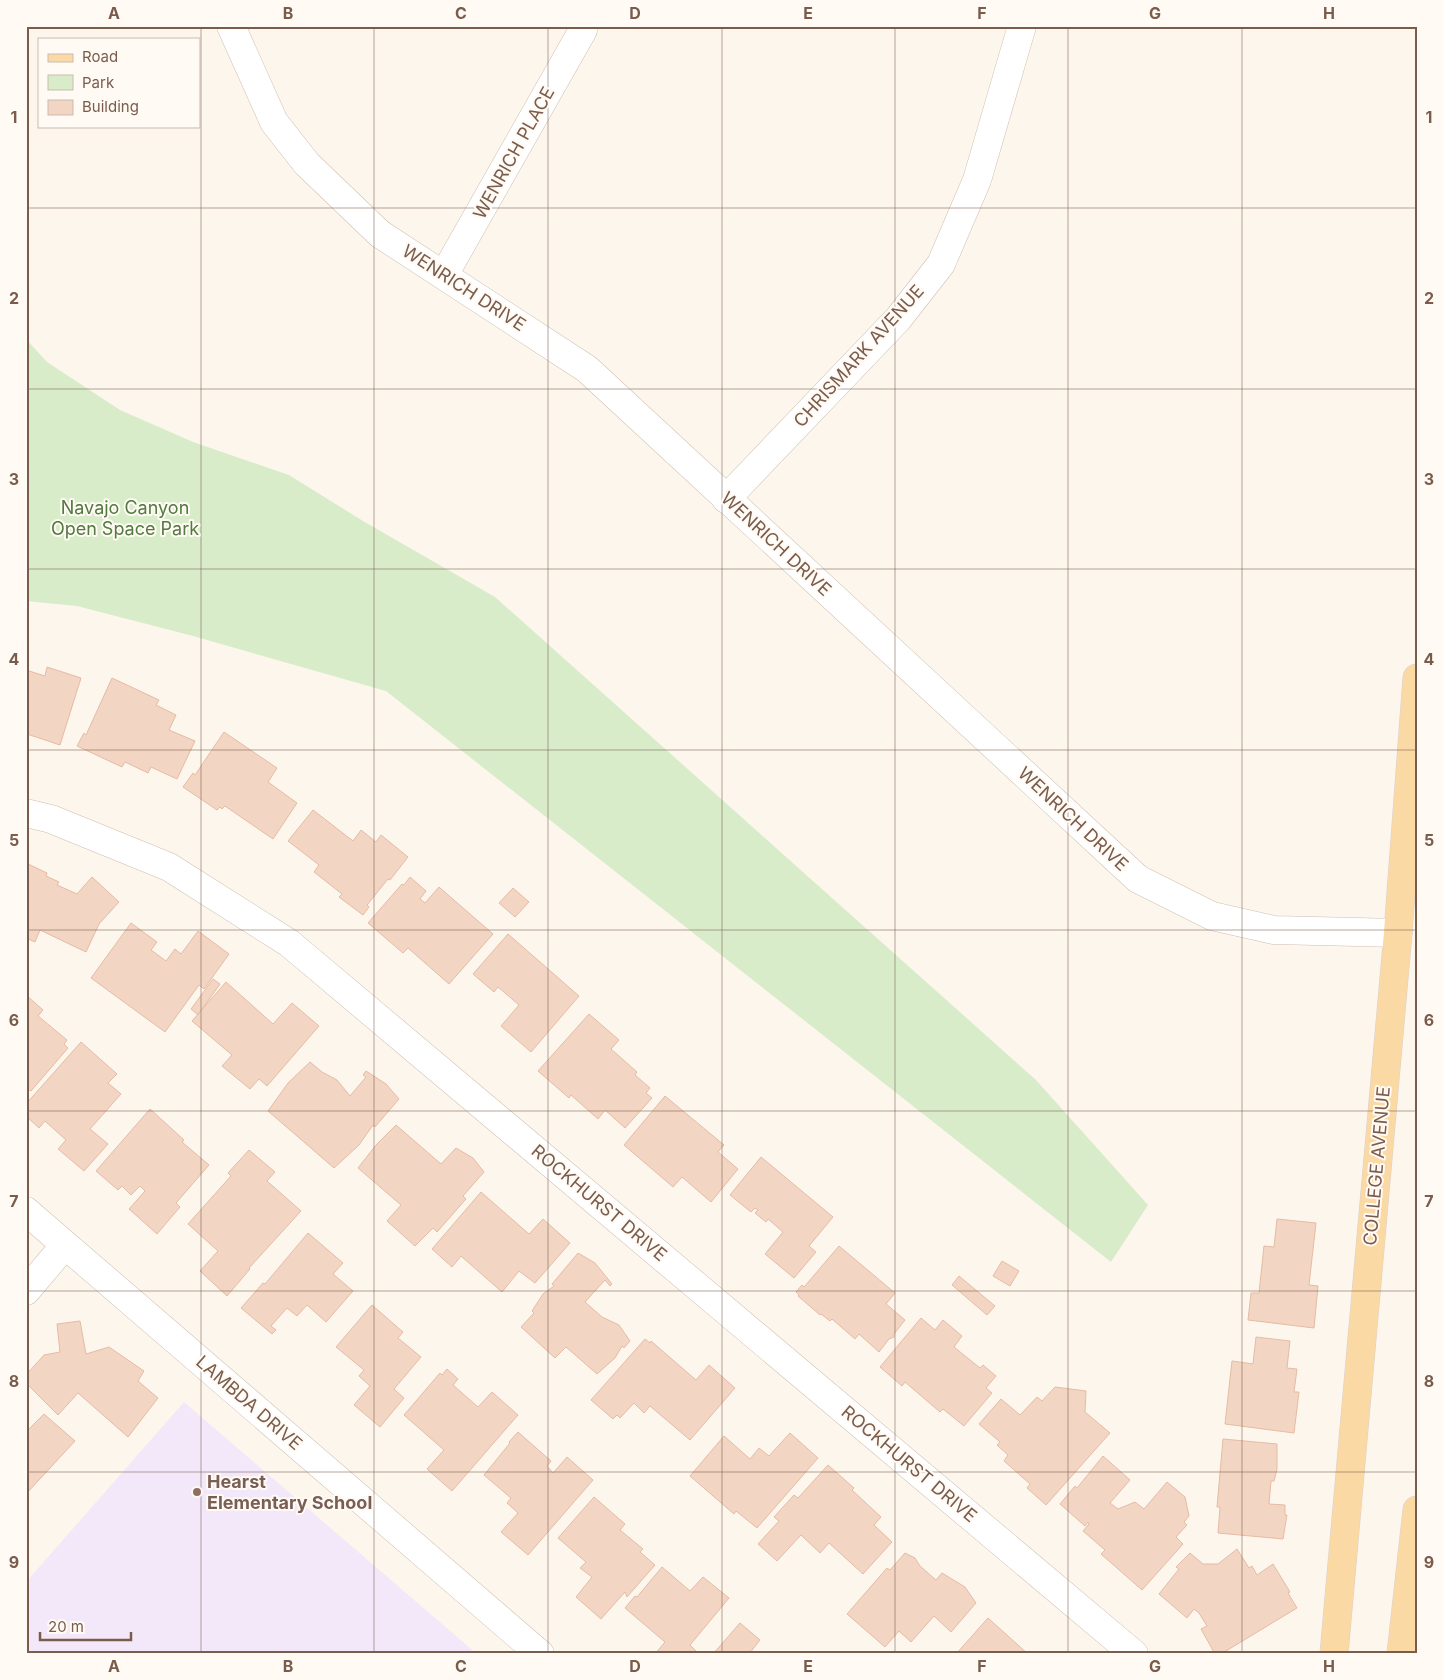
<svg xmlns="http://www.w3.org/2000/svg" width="1443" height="1680" viewBox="0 0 1443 1680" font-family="Inter,sans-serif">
<rect width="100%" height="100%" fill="#fdf6ec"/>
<path fill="#f3e8fa" d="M184,1402L477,1654H26V1582Z"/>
<path fill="#d8ecc9" d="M26,339L47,362L120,410L193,442L289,475L363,521L495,597L1036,1080L1148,1205L1111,1262L386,691L193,636L77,606L26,601Z"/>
<path fill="#f3d5c3" stroke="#e6bba3" d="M47,667L81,678L60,745L27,734L28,731H26V670L45,676Z
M112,678L159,700L156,705L176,715L169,730L195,741L177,779L151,767L148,773L125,762L122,767L77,746L84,733L86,735Z
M224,732L277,768L268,782L297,803L273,839L225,806L222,809L220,807L217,810L183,787L193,773L195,775Z
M313,810L353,841L361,830L376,842L381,835L408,857L390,880L388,879L367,905L369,907L363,915L339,897L342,894L314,872L319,865L288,841Z
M26,863L47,873L46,876L59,882L57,885L77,894L92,877L119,902L99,924L86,952L40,930L35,942L26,938Z
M410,877L426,891L420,899L425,903L439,887L493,934L449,984L408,948L403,953L368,923L402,884L404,885Z
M513,888L529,902L515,917L499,903Z
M131,923L157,942L151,950L166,961L175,949L181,954L198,931L229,954L204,989L199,985L165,1032L91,978Z
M508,934L579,996L531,1052L501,1026L519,1005L498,987L494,992L473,974Z
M213,979L220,984L198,1015L191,1009Z
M226,982L273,1024L292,1003L319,1026L267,1086L259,1079L250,1089L222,1066L232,1055L192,1021Z
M26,995L43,1010L38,1016L67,1040L64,1044L68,1048L31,1091L26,1088Z
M589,1014L619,1040L611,1049L637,1072L635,1075L650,1088L646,1093L652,1098L625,1128L605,1110L598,1119L571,1095L569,1098L538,1071Z
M81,1042L117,1074L108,1083L121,1094L90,1129L108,1144L84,1171L58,1149L66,1140L45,1121L39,1128L26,1116V1104Z
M310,1062L322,1072L337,1080L350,1096L366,1077L363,1075L366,1071L386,1084L399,1099L375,1127L373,1125L359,1145L334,1168L268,1111L288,1083Z
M665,1096L724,1145L718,1152L738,1169L711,1202L682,1177L673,1187L624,1145Z
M150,1109L184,1140L182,1142L209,1165L176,1203L180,1207L157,1234L129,1209L145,1191L140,1186L131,1195L122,1186L118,1190L96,1171Z
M396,1125L441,1164L456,1148L473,1158L484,1172L463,1196L466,1199L437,1232L433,1228L415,1246L387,1221L401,1205L358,1168L376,1145Z
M249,1150L275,1172L267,1181L301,1211L249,1268L250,1269L227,1296L200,1271L218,1251L188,1224L231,1176L228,1173Z
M761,1157L833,1217L809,1246L816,1252L794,1278L765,1254L783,1232L768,1219L766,1222L755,1213L758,1210L755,1208L751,1212L730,1195Z
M481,1192L529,1234L543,1219L570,1243L535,1283L519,1271L502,1292L461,1256L452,1267L432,1249Z
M1277,1219L1316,1223L1309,1285L1318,1286L1314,1328L1248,1320L1251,1293H1259L1264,1246L1274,1247Z
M308,1233L343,1263L333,1274L353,1291L326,1322L307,1305L297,1316L287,1308L271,1326L276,1330L272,1334L241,1308L263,1283L265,1284Z
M839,1246L895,1293L886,1304L905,1320L894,1334V1337L889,1339L879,1352L859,1334L855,1339L832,1319L830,1321L821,1314L820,1315L798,1296L799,1295L796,1292L802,1285L804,1287Z
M578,1253L595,1263L612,1284L610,1286L605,1280L585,1302L602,1317L619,1325L630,1341L624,1348L622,1346L615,1358L597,1374L566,1347L555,1358L521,1327L534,1313L532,1311L543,1294L554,1286L552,1284Z
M1002,1261L1019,1271L1010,1286L993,1276Z
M959,1276L995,1306L987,1315L952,1285Z
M372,1305L403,1332L398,1338L421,1357L394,1389L404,1398L380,1427L354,1405L370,1386L359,1376L364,1370L336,1347Z
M921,1318L935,1330L943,1320L962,1336L954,1347L980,1368L983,1365L996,1376L986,1388L992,1393L964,1426L943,1409L940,1412L905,1382L902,1386L880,1367Z
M80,1321L86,1354L109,1347L144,1371L138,1381L158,1398L128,1437L78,1393L58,1415L26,1383V1375L44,1355L60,1352L57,1324Z
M1256,1337L1290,1341L1287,1368L1297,1369L1294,1392H1299L1294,1433L1225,1424L1232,1361L1253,1364Z
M645,1339L650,1343L651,1341L696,1380L709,1365L735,1388L690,1440L650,1406L644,1413L634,1403L620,1418L617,1415L613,1419L591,1400Z
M447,1369L458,1379L453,1385L478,1407L492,1392L518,1415L452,1491L427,1469L444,1450L404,1415L440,1373L442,1375Z
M1055,1387L1086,1391L1085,1412L1110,1433L1046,1505L1027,1488L1030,1484L1004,1461L1008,1455L997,1445L1000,1442L979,1424L1001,1399L1020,1415L1037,1397L1042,1401Z
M44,1414L75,1441L26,1494V1432Z
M518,1432L551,1461L547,1466L553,1473L567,1457L593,1480L528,1555L501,1532L518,1513L507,1503L511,1498L484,1475L510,1443L509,1442Z
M790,1433L818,1458L757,1528L736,1511L734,1514L690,1476L724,1436L750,1459L759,1448L769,1456Z
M1223,1439L1277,1444V1469L1274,1481H1271L1269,1504L1285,1505V1515H1287L1283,1539L1218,1533L1220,1507H1217Z
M1103,1456L1130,1480L1110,1503L1118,1509L1135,1502L1144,1509L1167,1482L1185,1497L1189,1516L1184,1522L1187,1525L1176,1537L1183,1544L1142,1590L1101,1554L1105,1550L1083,1531L1089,1524L1088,1522L1085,1526L1060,1504L1075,1486L1077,1488Z
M828,1465L854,1488L852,1490L881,1517L874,1525L892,1542L863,1574L829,1543L820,1553L801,1535L777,1561L758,1544L779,1521L774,1517L794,1495L798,1498Z
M594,1497L625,1524L620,1530L643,1549L640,1552L655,1565L627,1597L625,1592L601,1619L576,1597L592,1577L580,1568L586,1562L558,1538Z
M1237,1549L1249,1568L1252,1566L1257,1575L1273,1564L1290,1592L1288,1593L1297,1608L1221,1654H1215L1201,1629L1207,1626L1199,1613L1194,1609L1187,1618L1159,1594L1179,1569L1176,1567L1190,1553L1203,1564H1218Z
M905,1553L915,1558L920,1566L936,1580L942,1573L965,1587L976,1603L951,1632L934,1616L911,1642L899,1631L885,1647L847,1614L887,1568L890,1570Z
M662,1567L690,1591L703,1577L729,1598L690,1645L699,1654H655L665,1642L625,1608L635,1596L637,1597Z
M988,1618L1028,1654H956Z
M740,1623L760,1640L749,1654H713Z"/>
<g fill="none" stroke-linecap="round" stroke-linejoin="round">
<g stroke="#d1beb0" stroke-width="29">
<path id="minor" d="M231,26L274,122L307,164L380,234L587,369L1138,879L1212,916L1274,930L1398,933
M444,275L583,30
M726,499L898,319L941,264L977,180L1022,26
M26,813L51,819L169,867L289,943L1134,1654
M26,1211L540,1654
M26,1291L65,1245"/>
</g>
<g stroke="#dad1cd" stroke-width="29">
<path id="major" d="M1334,1654L1398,933L1417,678
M1401,1654L1417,1510"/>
</g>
<use href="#minor" stroke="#fff" stroke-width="28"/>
<use href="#major" stroke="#fbd9a5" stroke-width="28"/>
</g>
<path fill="none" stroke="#7a5c4d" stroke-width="1" stroke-opacity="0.55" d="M201,26V1654M374,26V1654M548,26V1654M722,26V1654M895,26V1654M1068,26V1654M1242,26V1654M26,208H1417M26,389H1417M26,569H1417M26,750H1417M26,930H1417M26,1111H1417M26,1291H1417M26,1472H1417"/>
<circle fill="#8d6e63" stroke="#fffaf3" stroke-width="2" cx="197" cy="1492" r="5"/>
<g text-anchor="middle" stroke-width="4" stroke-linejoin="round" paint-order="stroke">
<g font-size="18" fill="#7a5c4d" stroke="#fffaf3">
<text transform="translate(514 153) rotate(-61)" y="6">WENRICH PLACE</text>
<text transform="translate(464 288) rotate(33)" y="6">WENRICH DRIVE</text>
<text transform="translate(859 356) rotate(-48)" y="6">CHRISMARK AVENUE</text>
<text transform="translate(776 544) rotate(43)" y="6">WENRICH DRIVE</text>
<text transform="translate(1073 819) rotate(43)" y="6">WENRICH DRIVE</text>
<text transform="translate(1377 1166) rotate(-85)" y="6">COLLEGE AVENUE</text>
<text transform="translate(599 1203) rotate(40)" y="6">ROCKHURST DRIVE</text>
<text transform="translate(249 1403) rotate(41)" y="6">LAMBDA DRIVE</text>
<text transform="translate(909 1464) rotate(40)" y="6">ROCKHURST DRIVE</text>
</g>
<g font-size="18" fill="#537a41" stroke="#fffaf3">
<text x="125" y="514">Navajo Canyon<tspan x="125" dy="21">Open Space Park</tspan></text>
</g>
<g font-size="18" font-weight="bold" fill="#785e54" stroke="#fffaf3" text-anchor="start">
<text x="207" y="1488">Hearst<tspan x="207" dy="21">Elementary School</tspan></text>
</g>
</g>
<rect width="1443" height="1680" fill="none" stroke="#fffaf3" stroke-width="55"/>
<rect x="38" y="38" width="162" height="90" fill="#fffaf3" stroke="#cabbb1"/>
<rect x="48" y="54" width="25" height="8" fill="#fbd9a5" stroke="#cabbb1"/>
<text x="82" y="62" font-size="15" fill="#7a5c4d">Road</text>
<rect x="48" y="75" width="25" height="15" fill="#d8ecc9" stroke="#cabbb1"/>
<text x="82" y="88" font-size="15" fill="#7a5c4d">Park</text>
<rect x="48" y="100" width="25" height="15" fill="#f3d5c3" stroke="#cabbb1"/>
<text x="82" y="112" font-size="15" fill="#7a5c4d">Building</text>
<path d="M40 1632v8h91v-8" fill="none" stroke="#7a5c4d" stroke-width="2.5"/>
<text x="48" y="1632" font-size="15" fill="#7a5c4d" stroke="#fffaf3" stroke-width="4" paint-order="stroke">20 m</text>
<rect x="28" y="28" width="1388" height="1624" fill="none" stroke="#7a5c4d" stroke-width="2"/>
<g font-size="16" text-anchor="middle" font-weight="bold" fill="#7a5c4d">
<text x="114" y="19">A</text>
<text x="288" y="19">B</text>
<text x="461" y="19">C</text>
<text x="635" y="19">D</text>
<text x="808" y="19">E</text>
<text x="982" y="19">F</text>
<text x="1155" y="19">G</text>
<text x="1329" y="19">H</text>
<text x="14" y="123">1</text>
<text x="1429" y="123">1</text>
<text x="14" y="304">2</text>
<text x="1429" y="304">2</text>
<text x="14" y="485">3</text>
<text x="1429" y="485">3</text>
<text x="14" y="665">4</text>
<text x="1429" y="665">4</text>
<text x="14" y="846">5</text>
<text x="1429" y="846">5</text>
<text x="14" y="1026">6</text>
<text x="1429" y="1026">6</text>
<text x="14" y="1207">7</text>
<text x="1429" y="1207">7</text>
<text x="14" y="1387">8</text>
<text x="1429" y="1387">8</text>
<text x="14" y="1568">9</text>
<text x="1429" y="1568">9</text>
<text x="114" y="1672">A</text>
<text x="288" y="1672">B</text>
<text x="461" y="1672">C</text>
<text x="635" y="1672">D</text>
<text x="808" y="1672">E</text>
<text x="982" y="1672">F</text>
<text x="1155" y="1672">G</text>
<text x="1329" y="1672">H</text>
</g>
</svg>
